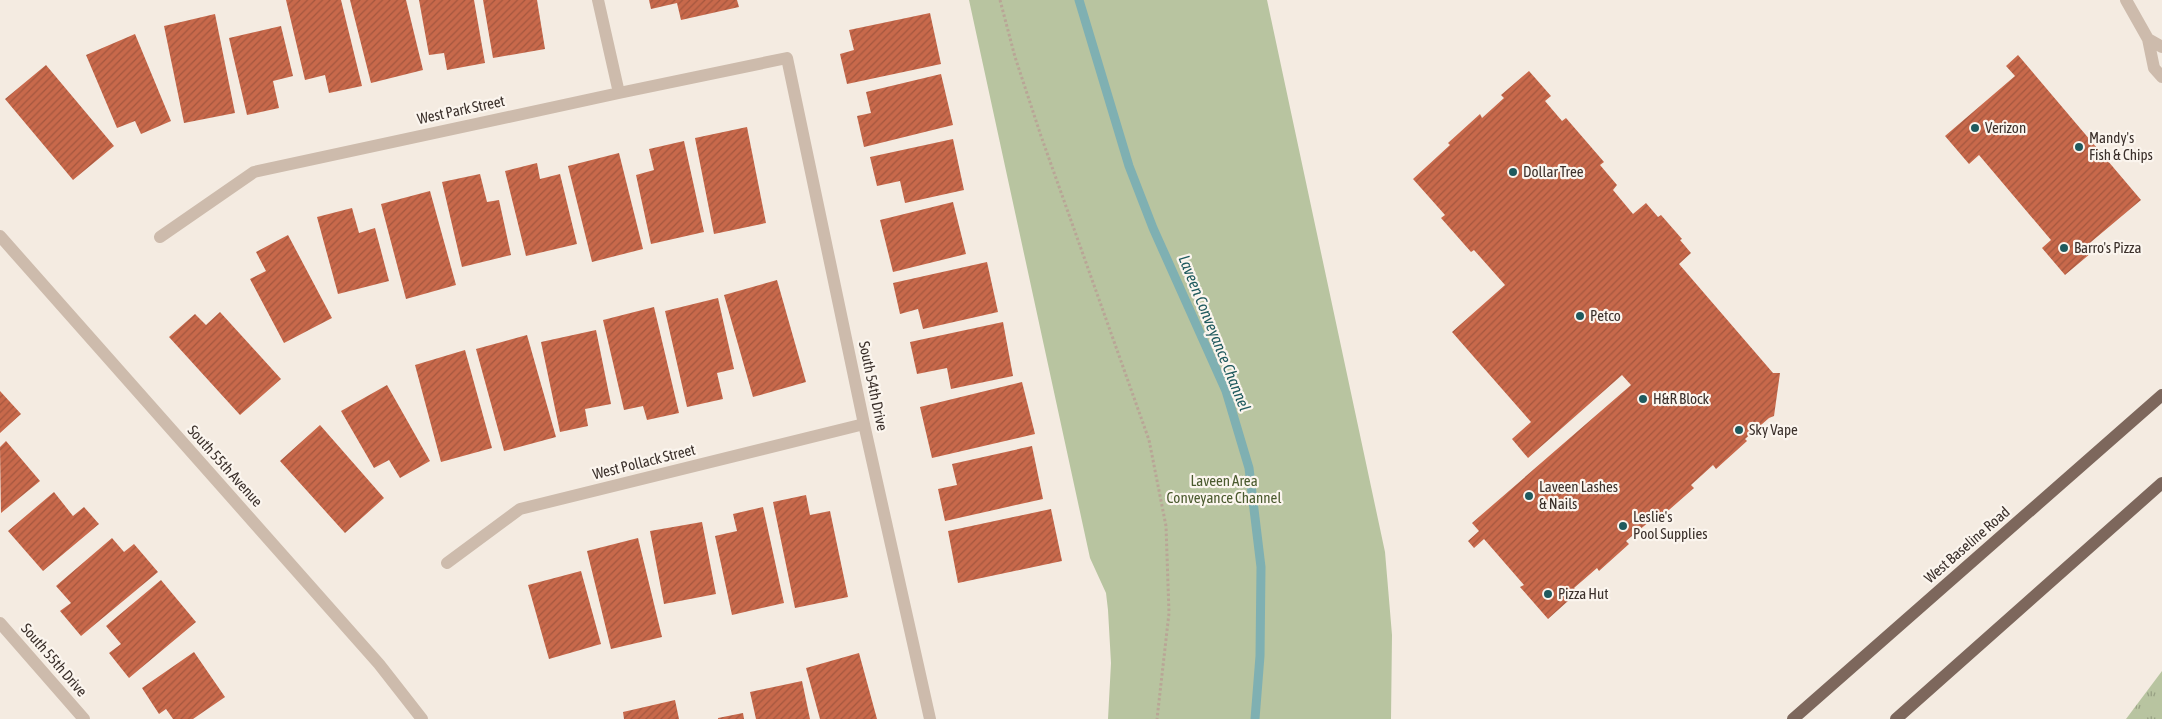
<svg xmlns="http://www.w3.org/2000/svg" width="2162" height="719" viewBox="0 0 2162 719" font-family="'Asap Condensed',sans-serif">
<defs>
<pattern id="grass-tufts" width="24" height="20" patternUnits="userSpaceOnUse" patternTransform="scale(1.25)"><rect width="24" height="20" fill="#b8c4a0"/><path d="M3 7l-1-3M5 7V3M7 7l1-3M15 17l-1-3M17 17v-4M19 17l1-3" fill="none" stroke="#97a083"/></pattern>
<pattern id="building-hatch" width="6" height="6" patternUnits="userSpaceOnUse" patternTransform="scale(1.25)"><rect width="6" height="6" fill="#c8694b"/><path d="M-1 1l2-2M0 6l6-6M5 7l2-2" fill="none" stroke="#a4573f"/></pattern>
</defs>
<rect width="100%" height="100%" fill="#f4ebe1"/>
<path fill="url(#grass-tufts)" d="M2162,671V719H2126Z"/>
<path fill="#b8c4a0" d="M969,0H1267L1385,552L1392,635L1391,719H1108L1111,663L1108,610L1106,593L1090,558Z"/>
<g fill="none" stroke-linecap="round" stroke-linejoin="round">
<path stroke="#7fb0b2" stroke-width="9" d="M1079,0L1129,166L1153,228L1226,391L1249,468L1261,567L1260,656L1255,719"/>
</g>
<path fill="url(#building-hatch)" d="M286,0H341L362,86L329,93L325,75L305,80Z
M350,0H406L423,70L371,83Z
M419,0H474L485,63L447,70L444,53L429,55Z
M483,0H537L545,49L493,58Z
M649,0H737L739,7L681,20L677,3L651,9Z
M930,13L941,64L847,84L840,54L854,50L849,30Z
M215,14L235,113L184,123L164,26Z
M281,26L293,76L273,81L279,108L247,115L229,38Z
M135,34L171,121L141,134L135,121L117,128L86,55Z
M2018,55L2141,200L2085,247L2091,253L2065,275L2042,248L2051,240L1979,155L1969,164L1945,136L2015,76L2006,66Z
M46,65L114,146L73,180L5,99Z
M1529,71L1551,96L1545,101L1562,121L1566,118L1604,162L1600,165L1617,185L1613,190L1633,214L1646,203L1658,217L1661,215L1682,239L1680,240L1691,253L1679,264L1773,373H1780L1774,416L1769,418L1745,439L1747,441L1716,469L1713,465L1691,485L1694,488L1653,524L1650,521L1626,541L1629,544L1599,571L1597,568L1574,588L1578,592L1548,619L1520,587L1524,585L1484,539L1474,548L1468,541L1479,531L1472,523L1631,385L1622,375L1528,458L1512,439L1531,422L1452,332L1505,285L1474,250L1471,252L1441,218L1445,215L1413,179L1450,145L1448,143L1480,114L1482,118L1504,98L1501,95Z
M941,74L953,125L864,147L857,116L871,113L866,92Z
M747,127L766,223L714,234L695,138Z
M953,139L964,190L905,203L900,181L877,186L870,157Z
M684,141L704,232L651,244L636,175L654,170L649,149Z
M619,153L643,249L592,262L568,166Z
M537,163L540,179L560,174L577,244L526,256L505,171Z
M480,174L487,202L499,200L511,255L462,267L442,182Z
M430,191L456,285L406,299L381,204Z
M953,202L966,254L893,272L880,220Z
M352,208L359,233L375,228L389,281L338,294L317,217Z
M288,235L332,318L284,343L250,279L266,271L256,252Z
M987,262L998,312L923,329L918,309L900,314L893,283Z
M777,280L806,382L753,397L724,295Z
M718,298L734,369L717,373L723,399L687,407L665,311Z
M654,307L679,413L647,420L643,406L624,410L603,320Z
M220,312L281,379L240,415L169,337L195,314L206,325Z
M1003,322L1013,376L951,389L947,368L917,374L910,342Z
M596,330L611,404L585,409L588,426L560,432L541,342Z
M527,335L556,437L504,451L476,349Z
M465,350L492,448L441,462L415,365Z
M1022,382L1035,434L932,458L920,407Z
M387,385L430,461L400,478L389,460L374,468L341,411Z
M0,391L21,414L0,433Z
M320,425L384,498L345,533L280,461Z
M6,441L40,481L1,513L0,447Z
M1032,446L1043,499L945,521L938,489L957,485L952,464Z
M54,492L73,516L84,507L99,524L43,571L8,531Z
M806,495L810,515L830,511L848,597L795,608L773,502Z
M763,507L784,603L732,615L715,536L737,531L733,514Z
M1051,509L1062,561L958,583L948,531Z
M702,522L716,594L664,604L650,531Z
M112,538L124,552L134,544L158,572L81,636L60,611L71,603L56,586Z
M638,538L662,637L611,649L587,551Z
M581,571L601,644L549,659L528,585Z
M161,580L196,622L129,678L109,653L121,644L106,626Z
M194,652L225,697L193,719H173L166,709L159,714L142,688Z
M859,653L877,719H820L806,668Z
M802,681L810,719H756L750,692Z
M675,700L679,719H624L623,712Z
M743,713L744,719H718V718Z"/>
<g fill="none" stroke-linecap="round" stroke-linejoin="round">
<path stroke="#b9a596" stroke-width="3" stroke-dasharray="2.5 2.5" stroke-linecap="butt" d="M1000,0L1015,57L1041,136L1149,440L1166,526L1169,613L1157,719"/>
<path stroke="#cdbbac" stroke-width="12" d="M598,0L619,93
M2126,0L2148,39L2154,68L2162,77
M2148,39L2162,47
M0,236L379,664L422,719
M160,237L254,172L619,93L787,58L864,424L930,719
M447,563L520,509L864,424
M0,623L84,719"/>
<path stroke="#7d675c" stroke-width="12" d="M1793,719L2162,395
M1896,719L2162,483"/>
</g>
<g fill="#1f5a5e" stroke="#fbf5ee" stroke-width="2">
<circle cx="1975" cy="128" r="5"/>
<circle cx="2079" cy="147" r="5"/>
<circle cx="1513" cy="172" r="5"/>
<circle cx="2064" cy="248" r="5"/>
<circle cx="1580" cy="316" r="5"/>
<circle cx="1643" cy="399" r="5"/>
<circle cx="1739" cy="430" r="5"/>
<circle cx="1529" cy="496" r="5"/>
<circle cx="1623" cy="526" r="5"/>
<circle cx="1548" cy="594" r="5"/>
</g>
<g text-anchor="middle" stroke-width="4.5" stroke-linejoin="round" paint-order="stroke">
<g font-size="15" fill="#3b302b" stroke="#fbf5ee">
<text transform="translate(461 110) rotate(-12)" y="5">West Park Street</text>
<text transform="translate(873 386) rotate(78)" y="5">South 54th Drive</text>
<text transform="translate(644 462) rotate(-14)" y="5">West Pollack Street</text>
<text transform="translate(225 466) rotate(48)" y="5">South 55th Avenue</text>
<text transform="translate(1967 545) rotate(-41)" y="5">West Baseline Road</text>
<text transform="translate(54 660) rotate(49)" y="5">South 55th Drive</text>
</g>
<g font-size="15" fill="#3b302b" stroke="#fbf5ee" text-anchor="start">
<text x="1985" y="133">Verizon</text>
<text x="2089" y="143">Mandy's<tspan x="2089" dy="17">Fish &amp; Chips</tspan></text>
<text x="1523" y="177">Dollar Tree</text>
<text x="2074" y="253">Barro's Pizza</text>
<text x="1590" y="321">Petco</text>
<text x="1653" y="404">H&amp;R Block</text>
<text x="1749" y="435">Sky Vape</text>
<text x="1539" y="492">Laveen Lashes<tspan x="1539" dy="17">&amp; Nails</tspan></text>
<text x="1633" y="522">Leslie's<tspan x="1633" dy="17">Pool Supplies</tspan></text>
<text x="1558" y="599">Pizza Hut</text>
</g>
<g font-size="15" fill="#4a5a2e" stroke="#fbf5ee">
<text x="1224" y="486">Laveen Area<tspan x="1224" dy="17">Conveyance Channel</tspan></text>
</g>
<g font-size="16" font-style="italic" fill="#1f5a5e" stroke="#fbf5ee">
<text transform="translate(1215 333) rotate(68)" y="6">Laveen Conveyance Channel</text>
</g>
</g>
</svg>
